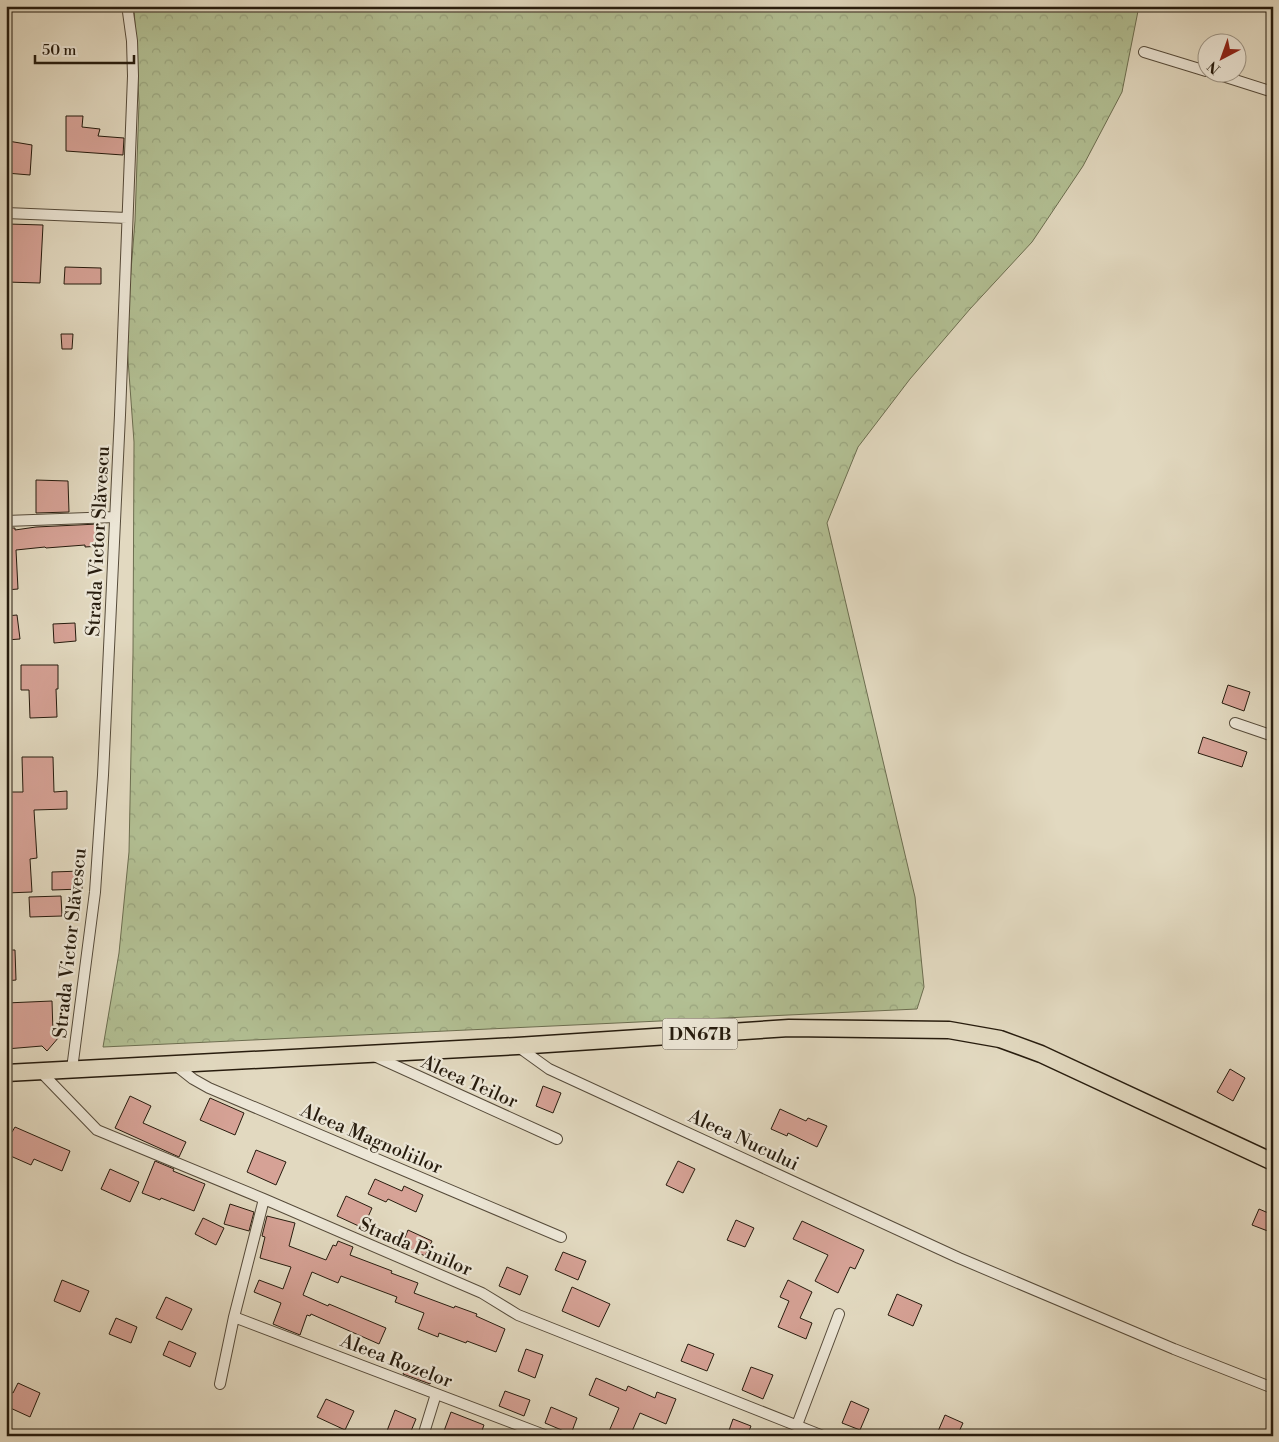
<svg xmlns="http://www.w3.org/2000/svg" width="1279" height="1442" viewBox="0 0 1279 1442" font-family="'Libre Bodoni',serif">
<defs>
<pattern id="forest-crowns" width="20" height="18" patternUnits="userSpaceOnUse" patternTransform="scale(1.25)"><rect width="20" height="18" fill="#b2bf93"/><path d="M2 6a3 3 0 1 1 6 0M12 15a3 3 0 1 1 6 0" fill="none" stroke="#99a47e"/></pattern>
</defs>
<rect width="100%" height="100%" fill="#e2d9c0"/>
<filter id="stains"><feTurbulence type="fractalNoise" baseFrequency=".004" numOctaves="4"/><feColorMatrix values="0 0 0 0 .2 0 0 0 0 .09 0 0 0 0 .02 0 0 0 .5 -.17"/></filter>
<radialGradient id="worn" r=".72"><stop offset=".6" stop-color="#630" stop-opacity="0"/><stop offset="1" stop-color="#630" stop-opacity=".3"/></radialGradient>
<path fill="url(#forest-crowns)" stroke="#6c6e50" d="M134,6H1139L1122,92L1083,166L1032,242L970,309L910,379L858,447L827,523L915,897L924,987L917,1009L103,1047L119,953L129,852L133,653L134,442L126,332L135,221L139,103Z"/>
<path fill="#d6a296" stroke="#271c0e" d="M66,116H83L82,127L100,129L98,136L124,138L123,155L66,151Z
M8,141L32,145L30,175L6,173Z
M8,224L43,225L40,283L6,282Z
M65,267L101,268V284H64Z
M61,334H73L72,349H62Z
M36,480L68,481L69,512L36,513Z
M98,524L101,546L85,547V545L46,548L45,547L16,550L18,589L6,590V528H15V530L36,527Z
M17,615L20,639L6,640V616Z
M75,623L76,641L54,643L53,624Z
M21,665H58V689H56L57,717L30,718L29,690H21Z
M1228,685L1250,692L1244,711L1222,703Z
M1203,737L1247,752L1242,767L1198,753Z
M22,757H53L54,792L67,791V809L34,810L37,858L30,859L32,892L6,893V829H11V792H23Z
M82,871V889L52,890V872Z
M61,896L62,916L30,917L29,897Z
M6,950H15L16,980L6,981Z
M52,1001L53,1033L59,1037L47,1051L42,1046L6,1049V1003Z
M1230,1069L1245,1078L1233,1101L1217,1092Z
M543,1086L561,1093L553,1113L536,1106Z
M130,1096L151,1106L143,1123L186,1142L179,1157L115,1128Z
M210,1098L244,1113L235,1135L200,1120Z
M780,1109L806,1121L808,1118L827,1126L817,1147L788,1133L787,1136L771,1129Z
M15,1127L70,1151L62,1171L34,1159L31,1165L6,1154V1129L12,1132Z
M256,1150L286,1162L276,1185L247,1172Z
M155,1161L174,1169L173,1171L205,1184L194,1211L161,1198L160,1200L142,1193Z
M678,1161L695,1169L683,1193L666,1185Z
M110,1169L139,1182L130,1202L101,1189Z
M375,1179L402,1191L404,1186L423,1195L416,1212L388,1199L386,1202L368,1194Z
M346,1196L372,1208L363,1228L337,1216Z
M230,1204L254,1212L249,1231L224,1224Z
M1259,1209L1273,1215V1233L1252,1225Z
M267,1216L295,1223L289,1246L326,1260L333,1245L336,1246L338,1241L353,1247L350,1255L392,1271L391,1273L418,1283L414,1293L454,1308L455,1306L477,1314L476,1316L505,1329L496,1352L467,1341L466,1343L439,1333L438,1337L418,1329L424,1313L395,1302L397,1297L341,1276L338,1283L312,1272L303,1295L328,1306L329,1304L386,1328L379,1344L311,1314L310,1316L307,1315L300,1335L273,1324L281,1303L254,1292L259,1280L283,1289L291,1267L260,1258L265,1237L262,1236Z
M203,1218L224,1228L216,1245L195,1234Z
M736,1220L754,1228L745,1247L727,1240Z
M802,1221L864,1250L855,1269L850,1267L838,1293L815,1281L828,1255L793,1239Z
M408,1230L432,1241L425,1256L402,1245Z
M563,1252L586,1261L578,1280L555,1270Z
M507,1267L528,1276L520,1295L499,1286Z
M62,1280L89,1291L80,1312L54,1301Z
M788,1280L812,1292L800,1318L812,1323L806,1339L778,1327L789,1301L780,1297Z
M572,1287L610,1304L599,1327L562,1311Z
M897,1294L922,1305L913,1326L888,1315Z
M166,1297L192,1309L182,1330L156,1318Z
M116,1318L137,1327L131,1343L109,1334Z
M169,1341L196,1353L190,1367L163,1355Z
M688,1344L714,1354L707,1371L681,1361Z
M526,1349L543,1355L535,1378L518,1371Z
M408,1362L434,1373L430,1384L403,1374Z
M751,1367L773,1375L763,1399L742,1390Z
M596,1378L626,1391L628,1386L655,1398L657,1392L676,1399L666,1424L640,1413L630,1436H607L619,1408L589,1395Z
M18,1383L40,1393L30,1417L6,1406V1390L13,1393Z
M505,1391L530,1400L524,1416L499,1406Z
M326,1399L354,1411L345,1430L317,1417Z
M851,1401L869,1409L860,1430L842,1423Z
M551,1407L577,1418L571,1434L545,1423Z
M395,1410L416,1419L409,1436H385Z
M451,1412L484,1425L480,1436H455L444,1431Z
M945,1415L963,1423L957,1436H936Z
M733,1419L751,1426L747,1436H727Z"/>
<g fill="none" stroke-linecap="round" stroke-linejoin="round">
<g stroke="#564b3a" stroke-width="12">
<path id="minor" d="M1144,52L1206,71
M1210,72L1273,92
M6,213L127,218
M6,521L115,517
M1235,723L1273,736
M517,1046L549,1069L959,1258L1174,1349L1273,1388
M372,1055L557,1139
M174,1064L193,1079L209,1088L561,1237
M72,1069L95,892L103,775L120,415L133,76L132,41L128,12
M40,1071L97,1130L264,1199L482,1293L518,1315L823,1436
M234,1317L547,1436
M220,1384L234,1317L264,1199
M797,1425L839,1314
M423,1436L436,1394"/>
</g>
<g stroke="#271c0e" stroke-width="19">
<path id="primary" d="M6,1073L517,1046L789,1028L949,1030L1000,1039L1041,1054L1273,1162"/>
</g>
<use href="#minor" stroke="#ece6d6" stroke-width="10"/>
<use href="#primary" stroke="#e2d9c0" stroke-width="16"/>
</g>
<g text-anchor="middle" stroke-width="4.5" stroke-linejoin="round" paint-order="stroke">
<rect fill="#ece6d6" stroke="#62594a" stroke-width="1" x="662.5" y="1018.5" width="75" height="31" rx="4"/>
<g font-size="18" font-weight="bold" fill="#271c0e">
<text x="700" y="1040">DN67B</text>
</g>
<g font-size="19" fill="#271c0e" stroke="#ece6d6">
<text transform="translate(97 541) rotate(-87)" y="7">Strada Victor Slăvescu</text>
<text transform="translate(69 943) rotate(-84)" y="7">Strada Victor Slăvescu</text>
<text transform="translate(470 1081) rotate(24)" y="7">Aleea Teilor</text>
<text transform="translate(372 1138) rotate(23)" y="7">Aleea Magnoliilor</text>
<text transform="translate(744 1139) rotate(25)" y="7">Aleea Nucului</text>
<text transform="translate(416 1246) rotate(23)" y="7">Strada Pinilor</text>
<text transform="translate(397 1360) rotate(21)" y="7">Aleea Rozelor</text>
</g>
</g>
<rect width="1279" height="1442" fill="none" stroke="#e2d9c0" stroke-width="25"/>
<rect x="8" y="8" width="1264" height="1427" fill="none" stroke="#271c0e" stroke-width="2.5"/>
<rect x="12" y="12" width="1254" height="1417" fill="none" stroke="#271c0e"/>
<g transform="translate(1222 58) rotate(221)"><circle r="24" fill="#ece6d6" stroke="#9d9586"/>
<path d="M0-4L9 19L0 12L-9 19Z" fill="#8f2418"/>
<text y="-8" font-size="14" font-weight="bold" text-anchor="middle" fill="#271c0e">N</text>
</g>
<path d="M35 55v8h99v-8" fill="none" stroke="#271c0e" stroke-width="2.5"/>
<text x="42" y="55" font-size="15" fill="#271c0e" stroke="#ece6d6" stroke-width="4" paint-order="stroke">50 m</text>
<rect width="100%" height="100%" filter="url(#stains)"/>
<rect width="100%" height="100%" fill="url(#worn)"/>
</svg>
